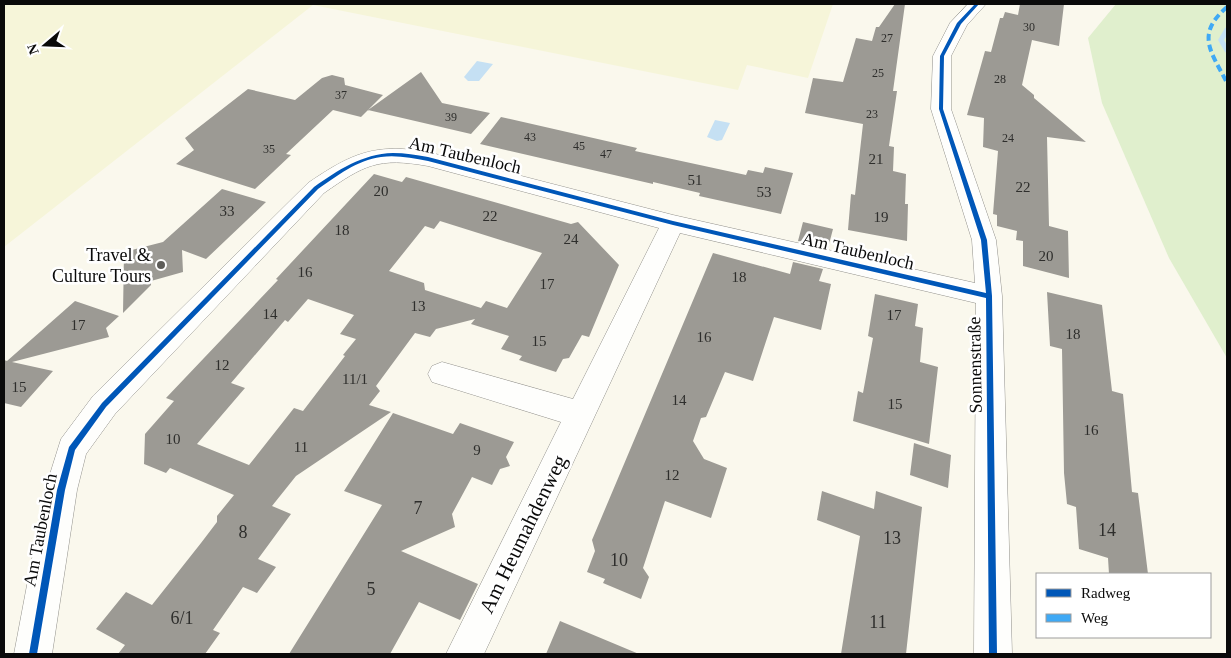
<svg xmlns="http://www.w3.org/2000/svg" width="1231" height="658" viewBox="0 0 1231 658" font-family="Georgia,serif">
<rect width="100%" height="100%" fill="#faf8ed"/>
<path fill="#f6f5d9" d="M4,4H833L808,78L747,65L738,90L313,5L4,247Z"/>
<path fill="#e0efcd" d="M1116,4H1227V358L1169,258L1102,103L1088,38Z"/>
<path fill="#c5e0f3" d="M477,61L493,64L479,81H468L464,77Z
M715,120L730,123L722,140L717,141L707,137Z"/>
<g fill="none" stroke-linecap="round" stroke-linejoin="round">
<path fill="#c5e0f3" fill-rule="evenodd" d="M1227,27V35L1224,40L1227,45V53L1225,52L1218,40L1225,28Z"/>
</g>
<path fill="#9c9a94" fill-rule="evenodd" d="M895,4H905L893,91H897L889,146L894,147L893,171L906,174L905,204H908L907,241L848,230L851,194L855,195L863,124L805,113L813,78L843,82L856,38L872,41L876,27H879Z
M1020,4H1064L1059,46L1032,40L1022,85L1034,95V98L1086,142L1047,137L1049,226L1068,231L1069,278L1023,266V241L1016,240L1017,231L997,226V215L993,214L998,151L983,147L984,118L967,115L985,51L991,52L1000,18H1003L1005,12L1018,15Z
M421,72L442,103L490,113L471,134L368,110Z
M332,75L344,78L345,85L383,95L361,117L333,110L286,154L291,155L255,189L176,164L194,150L185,138L248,89L295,100L322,78Z
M501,117L637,148L635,151L746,175L748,170L763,173L765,167L793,173L781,214L699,196L700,193L653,182V184L480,144Z
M374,174L402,182L406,177L571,224L578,222L619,265L589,337L582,335L569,358L563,359L556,372L519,360L522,356L501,349L509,336L471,324L475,319L436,329L430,337L415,333L376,386L380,391L369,405L391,412L296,476L272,506L291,514L258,559L276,567L257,593L243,587L213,630L220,633L205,654H118L125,645L96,629L126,592L152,605L201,543L217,522V516L234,495L170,468L166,473L144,464L145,434L174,401L166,398L278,280L276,279ZM440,221L542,253L507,308L486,301L481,308L425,290L424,283L389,271L425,226L434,229ZM308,299L354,315L340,334L356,339L343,355L345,356L303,411L294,408L249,465L197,444L245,388L231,383L285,320L288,322Z
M222,189L266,202L206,259L182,250L183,272L151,281V285L123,313L124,252L163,242Z
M803,222L833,229L828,248L798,241Z
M713,253L790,274L793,262L823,269L819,281L831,284L821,330L774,317L753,381L725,372L706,417L701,418L693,441L704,459L727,468L711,518L665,501L643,568L649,577L641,599L603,583L605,579L587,572L595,551L592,540Z
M1047,292L1102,305L1112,391L1123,394L1132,492L1138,493L1148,574H1109L1108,558L1079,549L1076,507L1067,504L1064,473L1062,349L1050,346Z
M875,294L918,304L915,326L923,328L920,362L938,367L929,444L853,421L858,391L863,393L873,338L868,336Z
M75,301L119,316L106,328L109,337L12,362L53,371L21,407L4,403V360L7,361Z
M393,413L453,434L460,423L514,442L506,457L510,466L500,469L492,485L472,477L452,514L455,527L401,551L478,584L460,620L419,602L390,654H289L382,505L344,491Z
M914,443L951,455L948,488L910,475Z
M822,491L874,509L876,491L922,507L906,654H841L860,536L817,520Z
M560,621L639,654H546Z"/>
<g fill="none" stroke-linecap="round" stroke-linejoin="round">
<g stroke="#92918c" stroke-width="1">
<path id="minor" d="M968,4H986L967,25L951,56V109L996,240L1002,296L1012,654H974L976,303L680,233L484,654H446L561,422L432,382L428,374L432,366L442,362L573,399L659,228L428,166C378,157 364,165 324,193L115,414L86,454L77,490L52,654H14L45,490L61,439L93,396L308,183C352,153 375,143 428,152L673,215L975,283L972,240L931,109L933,56L950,23Z"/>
</g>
<use href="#minor" fill="#fefefc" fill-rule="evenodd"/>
<path stroke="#3fa9f5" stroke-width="4" stroke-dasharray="7 4" stroke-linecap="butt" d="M1227,7C1195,35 1211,51 1227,83"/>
<g stroke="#fff" stroke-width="3">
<path id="cycleway" d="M975,4H979L961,24L944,56L943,109L987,240L992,296L997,654H989L986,298L673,225L428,161C412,158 397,155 381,157C357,160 337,176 318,189L106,407L75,450L65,490L37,654H29L57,490L69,447L102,403L314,187C338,170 362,154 393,153C405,153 416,155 428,157L673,221L986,293L981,240L939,109L940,56L957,23Z"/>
</g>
<use href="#cycleway" fill="#0057b8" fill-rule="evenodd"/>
</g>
<circle fill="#5e5d59" stroke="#fff" stroke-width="2" cx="161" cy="265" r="5"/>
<g text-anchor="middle" stroke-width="5" stroke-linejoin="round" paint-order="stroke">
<g font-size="12" fill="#2e2e2c">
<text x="1029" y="31">30</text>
<text x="887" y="42">27</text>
<text x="878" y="77">25</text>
<text x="1000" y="83">28</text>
<text x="341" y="99">37</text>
<text x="872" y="118">23</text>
<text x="451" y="121">39</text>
<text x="530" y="141">43</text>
<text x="1008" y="142">24</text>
<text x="579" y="150">45</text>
<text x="269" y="153">35</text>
<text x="606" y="158">47</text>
</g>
<g font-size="15" fill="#2e2e2c">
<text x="876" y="164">21</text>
<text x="695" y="185">51</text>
<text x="1023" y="192">22</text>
<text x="381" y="196">20</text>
<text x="764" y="197">53</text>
<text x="227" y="216">33</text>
<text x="490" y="221">22</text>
<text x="881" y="222">19</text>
<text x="342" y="235">18</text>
<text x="571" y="244">24</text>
<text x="1046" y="261">20</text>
<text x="305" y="277">16</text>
<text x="739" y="282">18</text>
<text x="547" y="289">17</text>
<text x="418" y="311">13</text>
<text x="270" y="319">14</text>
<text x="894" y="320">17</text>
<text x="78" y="330">17</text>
<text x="1073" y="339">18</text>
<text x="704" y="342">16</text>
<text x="539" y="346">15</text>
<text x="222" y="370">12</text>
<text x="355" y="384">11/1</text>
<text x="19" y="392">15</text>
<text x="679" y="405">14</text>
<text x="895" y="409">15</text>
<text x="1091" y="435">16</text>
<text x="173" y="444">10</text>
<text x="301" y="452">11</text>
<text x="477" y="455">9</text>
<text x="672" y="480">12</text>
</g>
<g font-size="18" fill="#0a0a0a" stroke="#fff">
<text transform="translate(465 155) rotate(13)" y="6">Am Taubenloch</text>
<text transform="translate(858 251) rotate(13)" y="6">Am Taubenloch</text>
<text transform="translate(975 365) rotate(-91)" y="6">Sonnenstraße</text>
<text transform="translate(40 530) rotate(-79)" y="6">Am Taubenloch</text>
</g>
<g font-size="18" fill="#0a0a0a" stroke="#fff" text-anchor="end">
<text x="151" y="261">Travel &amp;<tspan x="151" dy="21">Culture Tours</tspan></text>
</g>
<g font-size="18" fill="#2e2e2c">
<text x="418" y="514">7</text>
<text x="1107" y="536">14</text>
<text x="243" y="538">8</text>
<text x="892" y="544">13</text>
<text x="619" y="566">10</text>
<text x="371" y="595">5</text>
<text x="182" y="624">6/1</text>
<text x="878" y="628">11</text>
</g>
<g font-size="21" fill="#0a0a0a" stroke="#fff">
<text transform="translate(523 534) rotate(-64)" y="7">Am Heumahdenweg</text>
</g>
</g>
<rect width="1231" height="658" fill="none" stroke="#0a0a0a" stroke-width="10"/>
<rect x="1036" y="573" width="175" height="65" fill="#ffffff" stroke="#9d9d9d"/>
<rect x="1046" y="589" width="25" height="8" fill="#0057b8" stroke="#9d9d9d"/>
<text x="1081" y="598" font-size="15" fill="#0a0a0a">Radweg</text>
<rect x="1046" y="614" width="25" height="8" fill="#3fa9f5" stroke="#9d9d9d"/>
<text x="1081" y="623" font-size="15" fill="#0a0a0a">Weg</text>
<g transform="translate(45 45) rotate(251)" stroke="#ffffff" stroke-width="4" paint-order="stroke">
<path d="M0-4L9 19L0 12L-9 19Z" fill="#0a0a0a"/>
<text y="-8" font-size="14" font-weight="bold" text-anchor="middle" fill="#0a0a0a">N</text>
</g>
</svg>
